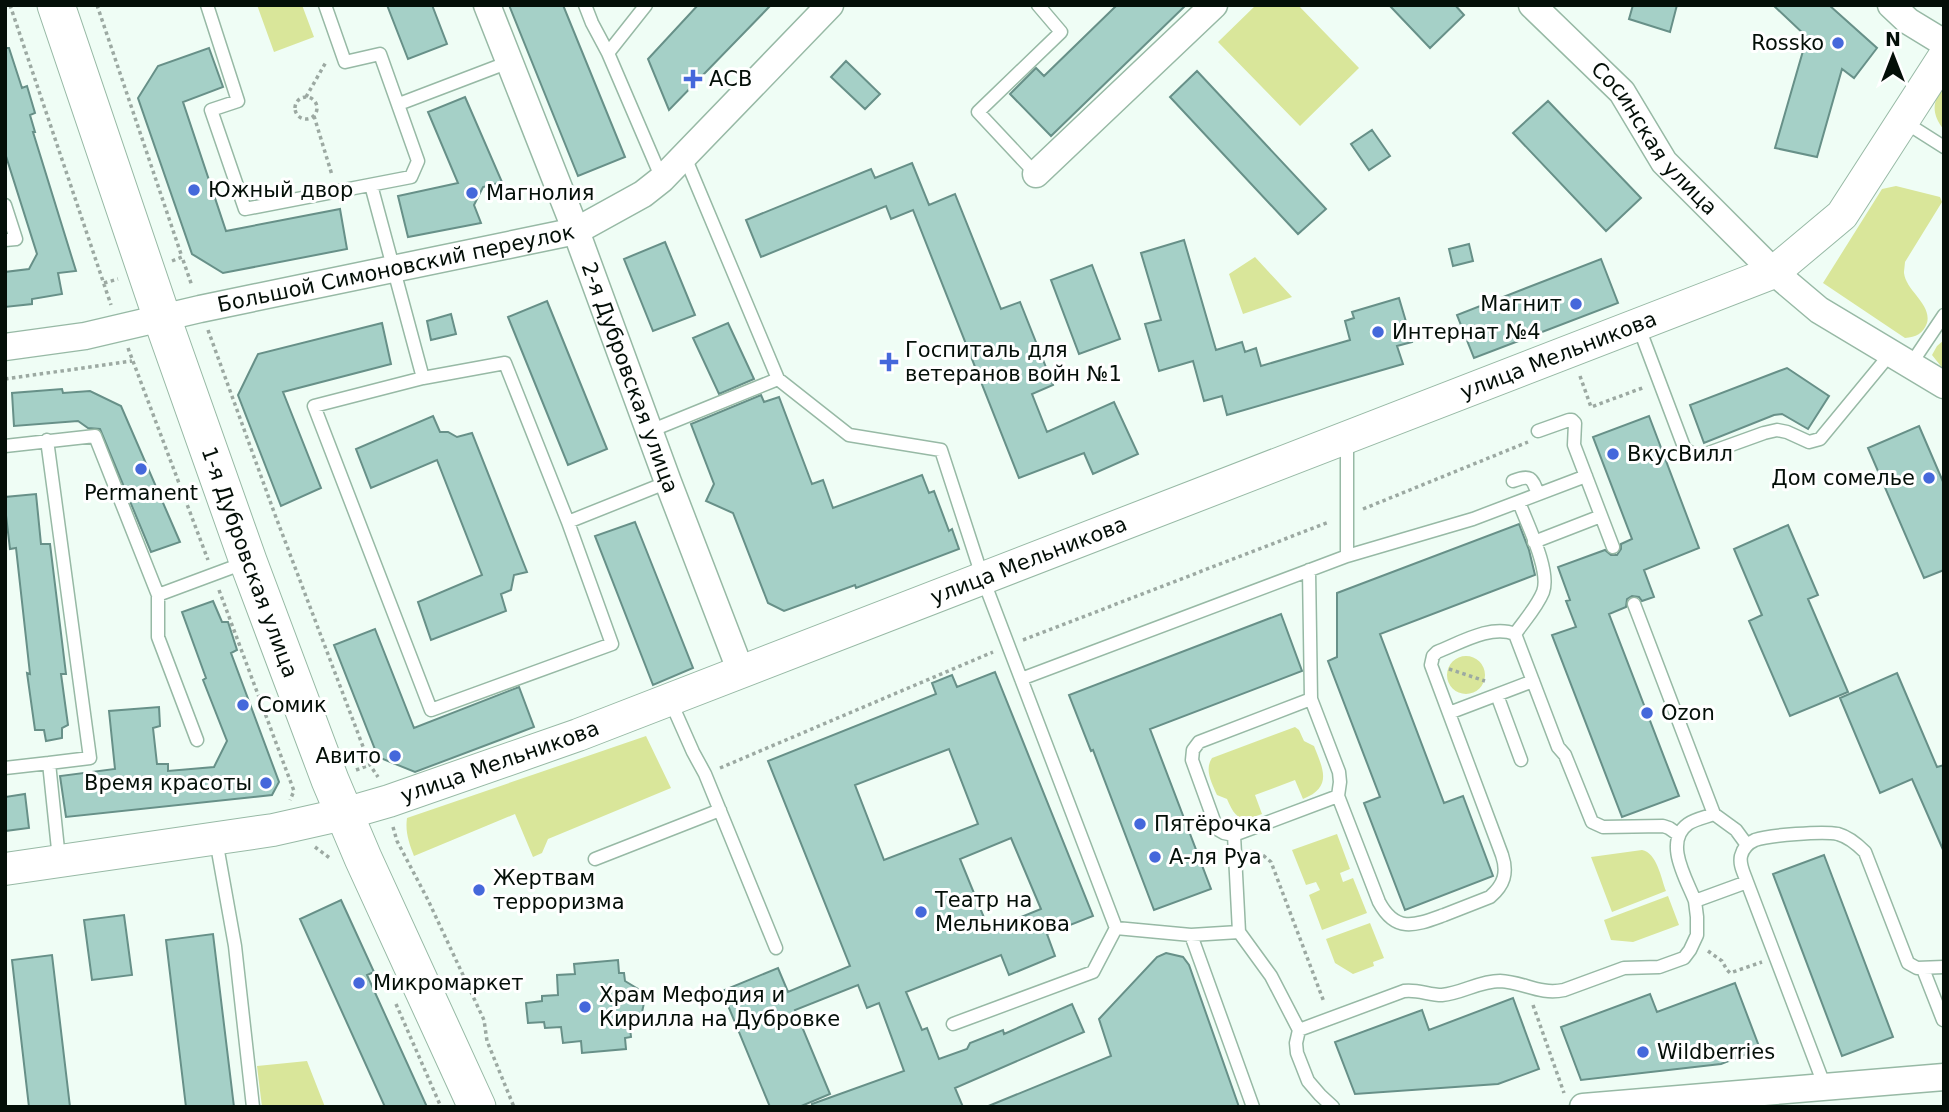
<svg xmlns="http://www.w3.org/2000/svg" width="1949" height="1112" viewBox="0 0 1949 1112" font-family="'DejaVu Sans',sans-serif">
<rect width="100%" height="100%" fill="#effdf5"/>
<path fill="#d9e69a" d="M257,5H302L314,37L274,52Z
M1256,5H1298L1359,68L1300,126L1218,42Z
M1944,87V130C1932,115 1931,102 1944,87Z
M1896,186L1940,197L1942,202L1905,262C1905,263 1904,271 1904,273C1906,291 1932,304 1927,323C1923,334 1916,337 1905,338L1823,283L1882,189Z
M1255,257L1292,297L1243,314L1229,274Z
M1944,340V370L1932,355L1937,346Z
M1447 675a19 19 0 1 1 38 0a19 19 0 1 1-38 0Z
M1295,727L1299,730L1304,741L1314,746C1323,769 1333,787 1303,799L1295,780L1255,795L1262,814C1241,822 1236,820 1227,799L1217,795C1212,783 1204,770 1212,758Z
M646,736L671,788L548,839L542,853L533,857L515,814L414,856C409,843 405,832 407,818Z
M1337,834L1350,869L1340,873L1343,882L1353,878L1367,913L1322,930L1309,895L1320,890L1316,882L1306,885L1292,850Z
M1642,850C1657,853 1661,878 1666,891L1612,912L1591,857Z
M1668,896L1679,925L1633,942L1611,940L1604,920Z
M1370,923L1384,958L1373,962L1374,966L1353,974L1335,963L1326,939Z
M307,1061L325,1107H262L257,1066Z"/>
<path fill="#a5d0c7" stroke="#679088" stroke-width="2" fill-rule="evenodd" d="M387,5H432L447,44L408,59Z
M509,5H563L625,157L578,176Z
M698,5H771L669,110L648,59Z
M1117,5H1186L1051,136L1010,94L1036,68L1044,76Z
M1389,5H1455L1464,15L1430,48Z
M1633,5H1677L1670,32L1629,19Z
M1773,5H1829L1877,48L1854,78L1842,69L1817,157L1775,148L1807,37Z
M5,48H9L22,88L27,86L35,113L30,115L35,132H33L76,271L58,273L62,294L32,299V304L5,307V272L29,269L37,254L5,153Z
M209,48L223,87L183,102L226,231L340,209L347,249L223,273L192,254L138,98L158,66Z
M846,61L880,94L865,109L831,77Z
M1197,71L1326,209L1298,234L1170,97Z
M465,97L502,182L483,187L474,205L481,223L408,237L398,196L458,183L428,112Z
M1548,101L1641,198L1606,231L1513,133Z
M1372,130L1390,156L1369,170L1351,144Z
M912,163L929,205L955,194L1001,309L1020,302L1053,385L1032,394L1047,432L1114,402L1138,454L1093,474L1084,453L1019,478L913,210L891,219L886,206L761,257L746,220L871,169L875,178Z
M1184,240L1216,350L1242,342L1245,352L1256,348L1261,366L1350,340L1345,321L1354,318L1352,312L1399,298L1412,342L1397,346L1403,364L1227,415L1222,396L1204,401L1193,361L1159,371L1145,324L1161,320L1141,253Z
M665,242L695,315L653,331L624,259Z
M1469,244L1473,261L1453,266L1449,249Z
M1601,259L1618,303L1474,358L1457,315Z
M1092,265L1120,339L1079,354L1051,280Z
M547,301L607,449L568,465L508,317Z
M451,314L456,334L431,340L427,321Z
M382,323L391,364L283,392L321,488L281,506L238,395L258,354Z
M728,323L754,379L719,394L693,338Z
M1787,368L1829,396L1808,429L1782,414L1774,415L1704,443L1690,405Z
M62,389L63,393L90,391L121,406L180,542L151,552L100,429L88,428L78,421L14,426L12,393Z
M761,395L764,402L779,397L812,484L823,480L833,508L922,475L929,493L934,491L949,531L952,529L959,549L856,588L855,585L784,611L768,603L733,513L706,501L714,484L691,424Z
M433,416L440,432H448L457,437L472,433L527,572L514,575L511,590L501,594L506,611L431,640L418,602L482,575L437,460L371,488L356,449Z
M1649,416L1699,548L1644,570L1654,597L1642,601L1639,597L1632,596L1627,599L1626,607L1609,614L1679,796L1622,817L1552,635L1576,627L1566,601L1570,600L1558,567L1605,550L1611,555H1617L1621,549V544L1632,539L1593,437Z
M1919,426L1944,484V570L1924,578L1868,448Z
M36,494L41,544H50L66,674H61L68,725L62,728V738L46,741L44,730H35L27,673L30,674L16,548L10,549L5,507V497Z
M635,522L693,668L653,685L595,536Z
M1519,524L1529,550L1535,575L1380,634L1444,803L1463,796L1493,876L1405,910L1364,803L1380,797L1328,661L1337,657V593Z
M1788,525L1818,595L1808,599L1848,692L1790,716L1749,621L1762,615L1734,549Z
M213,601L222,622H228L237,650L231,653L279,782L272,795L66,817L60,776L115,769L109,711L159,707L160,726L153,728L157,764H168V771L214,767L227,741L203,680L206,678L182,612Z
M1281,614L1302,671L1150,729L1211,889L1154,910L1093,750L1091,751L1069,695Z
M375,629L414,728L519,687L534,727L415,772L378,757L334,645Z
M995,672L1093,916L1047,934L1055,956L1009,975L1001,955L906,992L922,1030L927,1028L939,1059L967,1049L970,1043L1003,1030L1004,1034L1072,1004L1084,1032L955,1088L963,1107H812V1104L904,1071L879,1003L867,1008L858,985L795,1010L830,1094L799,1107H770L722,991L778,968L788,992L850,966L768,761L936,694L932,683L952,675L957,687ZM949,749L978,824L884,860L855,785ZM1011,838L1041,909L989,930L960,859Z
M1897,673L1937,767L1944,765V852L1912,779L1880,793L1840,698Z
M25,794L29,828L5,831V797Z
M1824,855L1893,1037L1842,1056L1773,874Z
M341,900L374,972L367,975L427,1107H385L300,919Z
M124,915L132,975L92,980L84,920Z
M213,934L234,1107H186L166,940Z
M1166,953L1183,957L1189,965L1239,1107H986L1111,1056L1099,1019L1157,957Z
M52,955L70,1107H29L12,960Z
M618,960L619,973H624L625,981L638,989L643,996L644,1003L641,1017L630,1028L631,1037L625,1038L626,1049L582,1053L581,1041L563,1043L561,1027L545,1028L544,1022L528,1023L526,1003L542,1001V996L558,995L557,975L575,974L574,964Z
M1735,983L1760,1049L1721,1064L1581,1080L1561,1027L1650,994L1657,1012Z
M1513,998L1539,1069L1498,1084L1355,1094L1335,1042L1422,1010L1429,1030Z"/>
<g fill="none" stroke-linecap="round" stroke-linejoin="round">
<g stroke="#97b9a5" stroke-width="15">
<path id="service" d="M207,5L238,101L211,110L245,209L411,177L418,161L380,54L345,62L325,5
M585,5L592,23L608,53L662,179
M608,53L646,5
M399,104L509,62
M1903,121L1944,147
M685,157L778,379L849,435L941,450L983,579L1116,928L1191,935L1239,932
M1036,174L978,112L1061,32L1038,5
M371,185L423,378L314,406L431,710L612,644L568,522L668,482
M5,205L16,239L5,240
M1638,325L1684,447C1689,453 1694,455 1703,455L1764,433L1777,430L1787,432L1809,442L1820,439L1891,353
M1911,364L1944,315
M423,378L505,363L568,522
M650,431L778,379
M1538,431L1569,420H1572L1575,423L1574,445L1613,547
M1347,438V556
M47,440L90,758L49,763L59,859
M5,446L95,436L158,595L244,563
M1513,481C1531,474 1532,478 1538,494
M1534,542L1601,516
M158,595V637L197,740
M1634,604L1714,814L1736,830L1747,845
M1515,634C1524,621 1537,607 1543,592C1551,571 1527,524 1519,502
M1021,679L1347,556L1473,519L1586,476
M1497,695L1521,760
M1311,699L1339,772L1340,782L1338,796L1379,902C1396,934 1416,925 1444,915C1459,909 1475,903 1490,897C1504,885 1508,873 1502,855L1431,665L1433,656L1437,652C1460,643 1491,624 1515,634L1558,747L1565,755L1592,822L1603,827L1663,826L1669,828L1679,835
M670,700L693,752L705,774L776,948
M1449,713L1533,681
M5,768L49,763
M1234,835L1224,833L1217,829L1192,760L1193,750L1199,742L1311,699L1309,570
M216,840L235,946L253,1107
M595,859L720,810
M1747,882C1744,873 1739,865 1741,856C1743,848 1748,843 1755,840C1769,835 1823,831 1838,834C1849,837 1857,844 1865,852L1908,963L1917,968L1944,967
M1695,901C1687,880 1663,842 1688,824C1695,819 1706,817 1714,814
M1191,935L1253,1107
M1923,969L1943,1020
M953,1024L1093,972L1116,928
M1299,1030L1404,991C1417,989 1429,995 1442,995C1463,993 1479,981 1500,981C1524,982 1539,995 1564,990L1624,968L1659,967L1684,958L1690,950L1697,935V917L1695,901L1747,882L1825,1087
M1333,1107L1320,1095L1308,1081L1297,1053L1296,1043L1299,1030L1271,976L1239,932L1234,835L1338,796"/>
</g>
<g stroke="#97b9a5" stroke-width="29">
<g id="minor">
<path id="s1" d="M487,5L576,231L668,482L741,672"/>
<path id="s2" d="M1532,5L1622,92L1664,162L1774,272L1819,310L1944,385"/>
<path d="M1891,5L1908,21L1944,43"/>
<path d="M1036,174L1214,5"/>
<path id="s3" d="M5,347L85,336L200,309L576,231L643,194L662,179L830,5"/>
<path d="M1583,1107L1944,1077"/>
</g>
</g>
<g stroke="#97b9a5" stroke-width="34">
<g id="tertiary">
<path id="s4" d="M5,869L273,830L344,814L389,801L578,735L1774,272L1842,215L1944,57"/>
</g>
</g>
<g stroke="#97b9a5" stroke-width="39">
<g id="secondary">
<path id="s5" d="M56,5L162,318L248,561L330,780L363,858L477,1107"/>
</g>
</g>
<path stroke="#9ca9a2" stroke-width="3.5" stroke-dasharray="3.5 3.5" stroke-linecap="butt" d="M10,5L111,305
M97,5L182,257
M295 108a11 11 0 1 1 22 0a11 11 0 1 1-22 0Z
M306,97L326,62
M314,116L332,175
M172,261L182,257L192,286
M104,283L118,279
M208,330L274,512L370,765L378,777
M128,348L208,560
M1580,376L1591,407L1645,387
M5,379L132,361
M1363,509L1528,442
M219,590L294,791L290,800
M1023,640L1329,522
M1449,669L1485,681
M720,768L993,652
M356,770L370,765
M393,827L397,841L428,900L484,1020L487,1041L514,1107
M315,847L331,859
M1250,851L1264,856L1271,862L1324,1002
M1708,951L1722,961L1727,970L1730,973L1762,962
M396,1004L441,1107
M1533,1005L1564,1093"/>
<use href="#service" stroke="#fff" stroke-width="12"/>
<use href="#minor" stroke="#fff" stroke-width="26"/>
<use href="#tertiary" stroke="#fff" stroke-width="32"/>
<use href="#secondary" stroke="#fff" stroke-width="37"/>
</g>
<g fill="#4568db" stroke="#fff" stroke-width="2.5">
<circle cx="1838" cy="43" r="7"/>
<path d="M689.5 68.5h7v7h7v7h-7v7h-7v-7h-7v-7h7z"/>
<circle cx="194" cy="190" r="7"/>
<circle cx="472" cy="193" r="7"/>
<circle cx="1576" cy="304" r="7"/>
<circle cx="1378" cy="332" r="7"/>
<path d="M885.5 351.5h7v7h7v7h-7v7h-7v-7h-7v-7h7z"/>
<circle cx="1613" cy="454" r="7"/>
<circle cx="141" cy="469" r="7"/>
<circle cx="1929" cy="478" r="7"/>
<circle cx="243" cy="705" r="7"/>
<circle cx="1647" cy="713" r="7"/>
<circle cx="395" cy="756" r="7"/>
<circle cx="266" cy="783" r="7"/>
<circle cx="1140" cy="824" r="7"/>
<circle cx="1155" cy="857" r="7"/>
<circle cx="479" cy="890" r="7"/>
<circle cx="921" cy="912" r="7"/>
<circle cx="359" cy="983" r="7"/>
<circle cx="585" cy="1007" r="7"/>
<circle cx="1643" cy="1052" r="7"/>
</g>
<g text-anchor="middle" stroke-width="6" stroke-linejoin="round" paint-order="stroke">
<g font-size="21" fill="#040f08" stroke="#fff" text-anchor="start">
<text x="1824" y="50" text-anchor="end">Rossko</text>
<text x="709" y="86">АСВ</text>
<text x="208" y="197">Южный двор</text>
<text x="486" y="200">Магнолия</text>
<text x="1562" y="311" text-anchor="end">Магнит</text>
<text x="1392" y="339">Интернат №4</text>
<text x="905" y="357">Госпиталь для<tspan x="905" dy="24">ветеранов войн №1</tspan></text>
<text x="1627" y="461">ВкусВилл</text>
<text x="1915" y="485" text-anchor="end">Дом сомелье</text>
<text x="141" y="500" text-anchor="middle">Permanent</text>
<text x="257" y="712">Сомик</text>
<text x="1661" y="720">Ozon</text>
<text x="381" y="763" text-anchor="end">Авито</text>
<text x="252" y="790" text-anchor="end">Время красоты</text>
<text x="1154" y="831">Пятёрочка</text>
<text x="1169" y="864">А-ля Руа</text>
<text x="493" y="885">Жертвам<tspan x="493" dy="24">терроризма</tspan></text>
<text x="935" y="907">Театр на<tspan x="935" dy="24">Мельникова</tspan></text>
<text x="373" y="990">Микромаркет</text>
<text x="599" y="1002">Храм Мефодия и<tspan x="599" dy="24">Кирилла на Дубровке</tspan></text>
<text x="1657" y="1059">Wildberries</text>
</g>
<g font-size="21" fill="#040f08" stroke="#fff">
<text dy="7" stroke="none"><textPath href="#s2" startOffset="182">Сосинская улица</textPath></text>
<text dy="7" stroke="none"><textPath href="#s3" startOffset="399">Большой Симоновский переулок</textPath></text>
<text dy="7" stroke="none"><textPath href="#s4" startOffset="1642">улица Мельникова</textPath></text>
<text dy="7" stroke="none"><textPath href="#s1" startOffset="399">2-я Дубровская улица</textPath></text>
<text dy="7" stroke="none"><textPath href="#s4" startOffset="1074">улица Мельникова</textPath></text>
<text dy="7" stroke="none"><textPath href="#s5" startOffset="590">1-я Дубровская улица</textPath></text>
<text dy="7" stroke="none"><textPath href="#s4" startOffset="508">улица Мельникова</textPath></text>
</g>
</g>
<rect width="1949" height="1112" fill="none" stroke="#040f08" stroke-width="14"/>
<g transform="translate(1893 56)" stroke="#ffffff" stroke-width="5" paint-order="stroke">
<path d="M0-5L12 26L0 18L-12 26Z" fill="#040f08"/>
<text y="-10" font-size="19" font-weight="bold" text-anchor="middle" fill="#040f08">N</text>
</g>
</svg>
